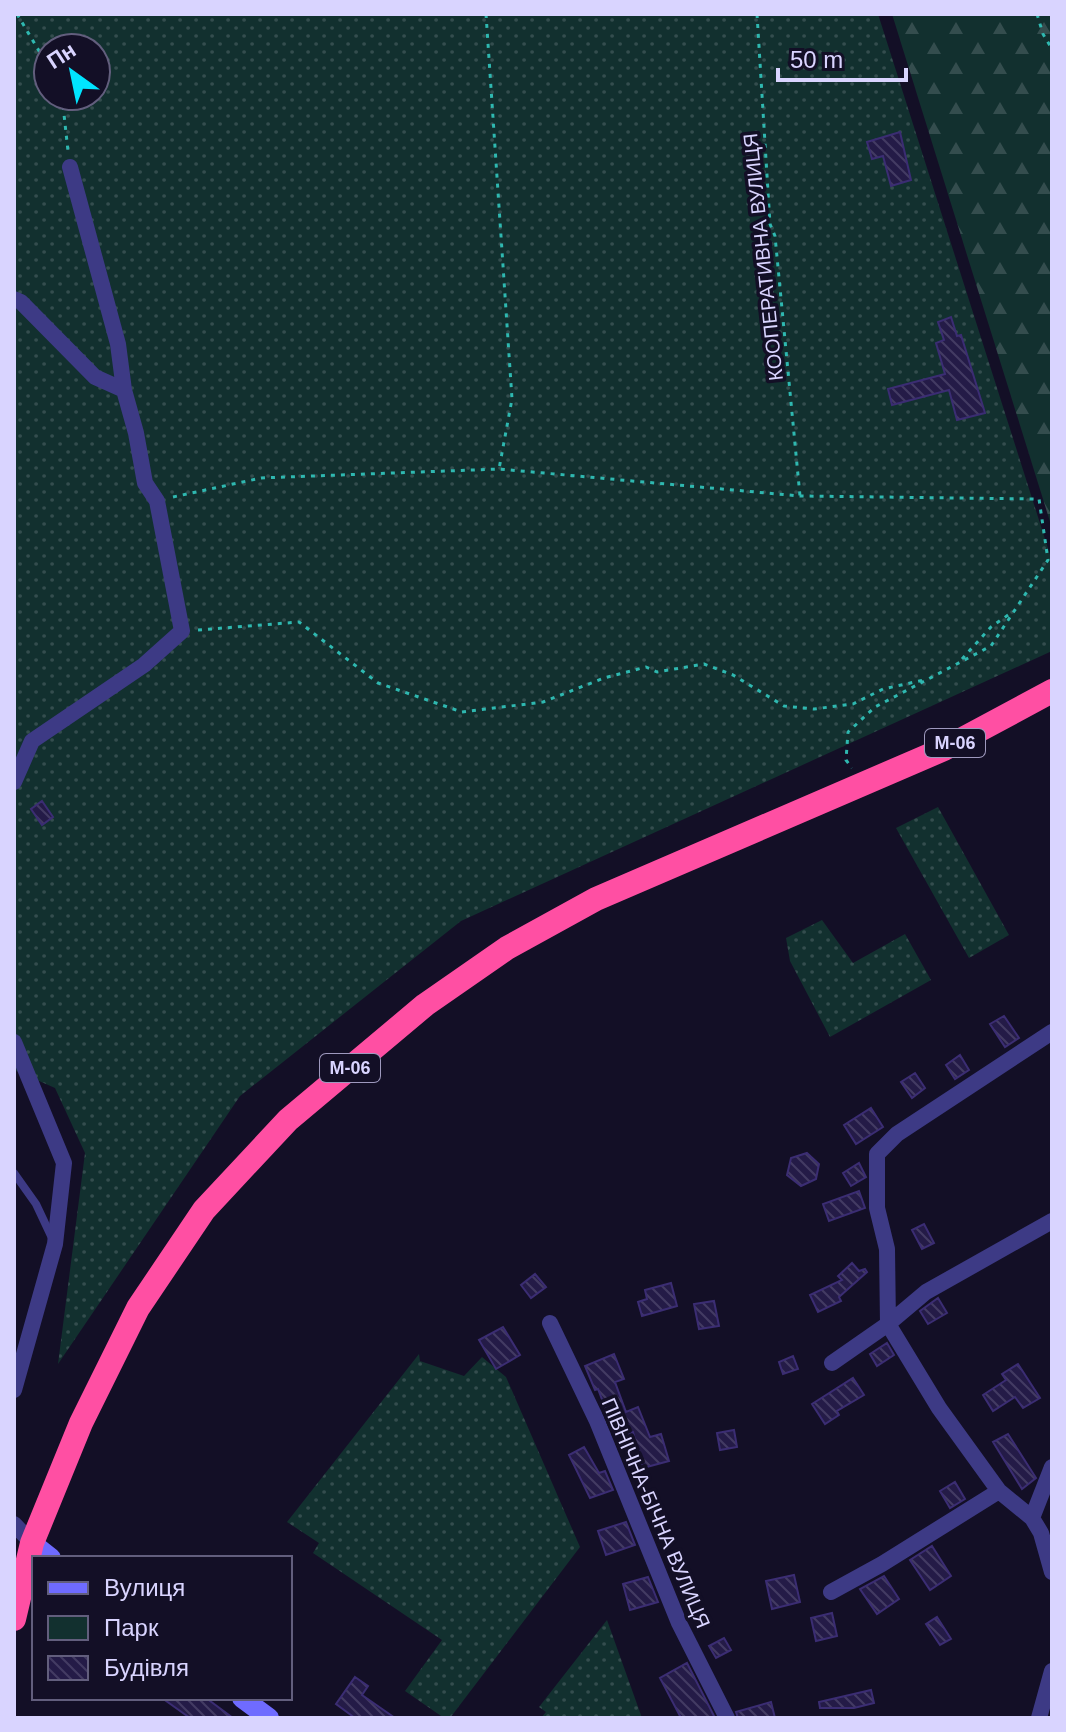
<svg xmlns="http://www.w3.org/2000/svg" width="1066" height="1732" viewBox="0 0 1066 1732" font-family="Helvetica,sans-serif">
<defs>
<pattern id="green-dots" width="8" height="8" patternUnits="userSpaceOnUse" patternTransform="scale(2)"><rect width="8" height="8" fill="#12302f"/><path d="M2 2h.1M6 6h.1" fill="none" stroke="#344d4e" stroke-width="1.8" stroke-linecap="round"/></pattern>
<pattern id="forest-firs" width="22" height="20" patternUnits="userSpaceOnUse" patternTransform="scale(2)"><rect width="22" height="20" fill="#12302f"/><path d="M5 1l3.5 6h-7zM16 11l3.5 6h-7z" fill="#344d4e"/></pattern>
<pattern id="building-back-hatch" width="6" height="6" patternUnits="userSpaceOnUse" patternTransform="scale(2)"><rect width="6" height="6" fill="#241b47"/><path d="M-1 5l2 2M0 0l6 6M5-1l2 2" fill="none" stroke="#433b63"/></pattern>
</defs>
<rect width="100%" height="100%" fill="#130f26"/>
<path fill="url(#green-dots)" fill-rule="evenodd" d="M14,14H878L1052,561V651L461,921L240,1096L58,1364L85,1153L55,1088L14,1070ZM48,48H96V96H48Z
M938,807L1009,935L969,958L896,828Z
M822,920L853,963L905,934L931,980L830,1037L790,961L786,938Z
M419,1354L420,1361L464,1376L482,1357L506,1377L580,1547L450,1718H444L405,1691L442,1640L313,1553L319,1543L287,1522Z
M607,1620L642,1718H541L546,1712L539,1707Z"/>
<path fill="url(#forest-firs)" d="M892,14H1052V528Z"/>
<path fill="url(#building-back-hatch)" stroke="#3b2d73" stroke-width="2" d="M900,132L911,180L891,186L883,156L872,159L867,142Z
M951,317L957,336L961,335L985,413L957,420L949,390L892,405L888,389L945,374L936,343L944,340L938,322Z
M42,801L53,817L42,825L31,809Z
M1004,1016L1019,1038L1005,1047L990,1024Z
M960,1055L969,1070L955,1079L946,1065Z
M915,1073L925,1088L912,1098L901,1082Z
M871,1108L883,1127L856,1144L844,1125Z
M807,1153L819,1164L816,1179L801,1186L787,1175L791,1158Z
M859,1163L866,1177L851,1186L843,1173Z
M859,1191L865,1208L829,1221L823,1204Z
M924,1224L934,1243L922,1249L912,1230Z
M852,1263L859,1271L865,1269L867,1272L839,1297L841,1301L818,1312L810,1295L842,1280L838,1276Z
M535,1274L546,1287L531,1298L521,1285Z
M671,1283L677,1306L642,1316L638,1302L647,1299L645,1290Z
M938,1298L947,1313L928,1324L920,1311Z
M714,1301L719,1326L699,1329L694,1304Z
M503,1327L520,1355L496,1369L479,1340Z
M887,1343L894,1355L877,1366L870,1354Z
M614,1354L624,1379L615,1382L626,1412L638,1407L650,1437L661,1434L669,1461L643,1468L633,1432L621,1437L609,1408L606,1410L598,1389L595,1390L585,1366Z
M793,1356L798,1369L783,1374L779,1362Z
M1018,1364L1040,1398L1023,1408L1015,1397L993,1411L983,1395L1006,1380L1002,1374Z
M853,1378L864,1395L837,1411L839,1415L825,1424L812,1404Z
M734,1430L737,1447L720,1450L717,1433Z
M1008,1434L1036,1478L1022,1489L993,1442Z
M584,1447L599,1473L605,1471L613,1490L590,1498L569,1455Z
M955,1482L965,1499L950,1508L940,1491Z
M626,1522L635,1545L606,1555L598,1531Z
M932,1546L951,1576L930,1590L910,1560Z
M794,1575L800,1602L772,1609L766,1581Z
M884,1576L899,1599L877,1614L860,1589Z
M648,1577L658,1602L630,1610L623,1584Z
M832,1613L837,1636L816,1641L811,1618Z
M937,1617L951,1639L940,1645L926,1624Z
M724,1638L731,1650L716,1658L709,1646Z
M687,1663L715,1718H681L660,1678Z
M355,1677L368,1686L362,1695L395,1718H355L336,1704Z
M871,1690L874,1703L854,1708H820L819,1702Z
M162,1698H206L233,1718H190Z
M771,1702L775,1718H738L736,1712Z"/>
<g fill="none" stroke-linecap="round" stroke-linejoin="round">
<path stroke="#2fb8b0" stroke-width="3" stroke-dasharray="4 6" stroke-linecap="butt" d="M17,14L48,66
M486,14L512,399L499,469
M757,14L770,224L775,236L800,496
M1037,14L1043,34L1052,49
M62,96L68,151
M173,497L261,478L499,469L800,496L1039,499L1048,560L991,646L875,707L848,732L846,760L852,768
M198,630L299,622L378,683L462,712L543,702L604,678L646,667L657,672L704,664L733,675L784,706L814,709L853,704L883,689L924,680
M962,659L991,627L1011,613"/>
<path stroke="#3d3a85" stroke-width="8" d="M14,1173L36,1204L52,1238"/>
<path stroke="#3d3a85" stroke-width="16" d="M14,299L21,302L95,377L124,390
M14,782L32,741L144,665L182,631L157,501L145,483L136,433L124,390L118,344L70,167
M14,1042L64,1163L55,1244L14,1390
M550,1323L597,1421L679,1623L727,1718
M832,1363L888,1324L926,1292L1052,1221
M1052,1467L1032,1518L1041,1533L1052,1572
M1032,1518L999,1491L939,1408L888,1324L887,1249L877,1208V1154L897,1134L1052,1032
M14,1524L32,1543
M831,1592L882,1564L999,1491
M1039,1718L1052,1671"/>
<path stroke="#6f6bff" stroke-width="20" d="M32,1543L51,1558
M242,1698L269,1718"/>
<path stroke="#ff4fa3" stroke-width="24" d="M14,1619L32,1543L81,1423L138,1308L204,1210L288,1120L425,1005L507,948L596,899L944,749L1052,691"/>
</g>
<g text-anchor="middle" stroke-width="7" stroke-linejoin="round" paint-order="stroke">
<g fill="#130f26" stroke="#9e99be" stroke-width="2">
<rect x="925" y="729" width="60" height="28" rx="6"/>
<rect x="320" y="1054" width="60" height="28" rx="6"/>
</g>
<g font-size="18" font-weight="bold" fill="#d9d4ff">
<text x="955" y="749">М-06</text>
<text x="350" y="1074">М-06</text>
</g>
<g font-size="20" fill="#d9d4ff" stroke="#130f26">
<text transform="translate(763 257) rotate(-96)" y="7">КООПЕРАТИВНА ВУЛИЦЯ</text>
<text transform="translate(656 1513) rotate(67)" y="7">ПІВНІЧНА-БІЧНА ВУЛИЦЯ</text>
</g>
</g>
<rect width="1066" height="1732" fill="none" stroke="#d9d4ff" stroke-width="32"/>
<rect x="32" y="1556" width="260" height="144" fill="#130f26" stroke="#625e7d" stroke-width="2"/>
<rect x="48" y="1582" width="40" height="12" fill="#6f6bff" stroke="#625e7d" stroke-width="2"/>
<text x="104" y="1596" font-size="24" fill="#d9d4ff">Вулиця</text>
<rect x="48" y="1616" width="40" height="24" fill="#12302f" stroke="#625e7d" stroke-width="2"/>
<text x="104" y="1636" font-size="24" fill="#d9d4ff">Парк</text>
<rect x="48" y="1656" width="40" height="24" fill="url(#building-back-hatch)" stroke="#625e7d" stroke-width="2"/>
<text x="104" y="1676" font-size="24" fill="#d9d4ff">Будівля</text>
<g transform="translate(72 72) rotate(327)"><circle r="38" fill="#130f26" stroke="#625e7d" stroke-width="2"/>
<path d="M0-6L14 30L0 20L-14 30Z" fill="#00e5ff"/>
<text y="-12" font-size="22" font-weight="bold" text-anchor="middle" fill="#d9d4ff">Пн</text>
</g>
<path d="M778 68v12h128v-12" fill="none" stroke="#d9d4ff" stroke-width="4"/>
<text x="790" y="68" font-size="24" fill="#d9d4ff" stroke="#130f26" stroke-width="6" paint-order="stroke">50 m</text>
</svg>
